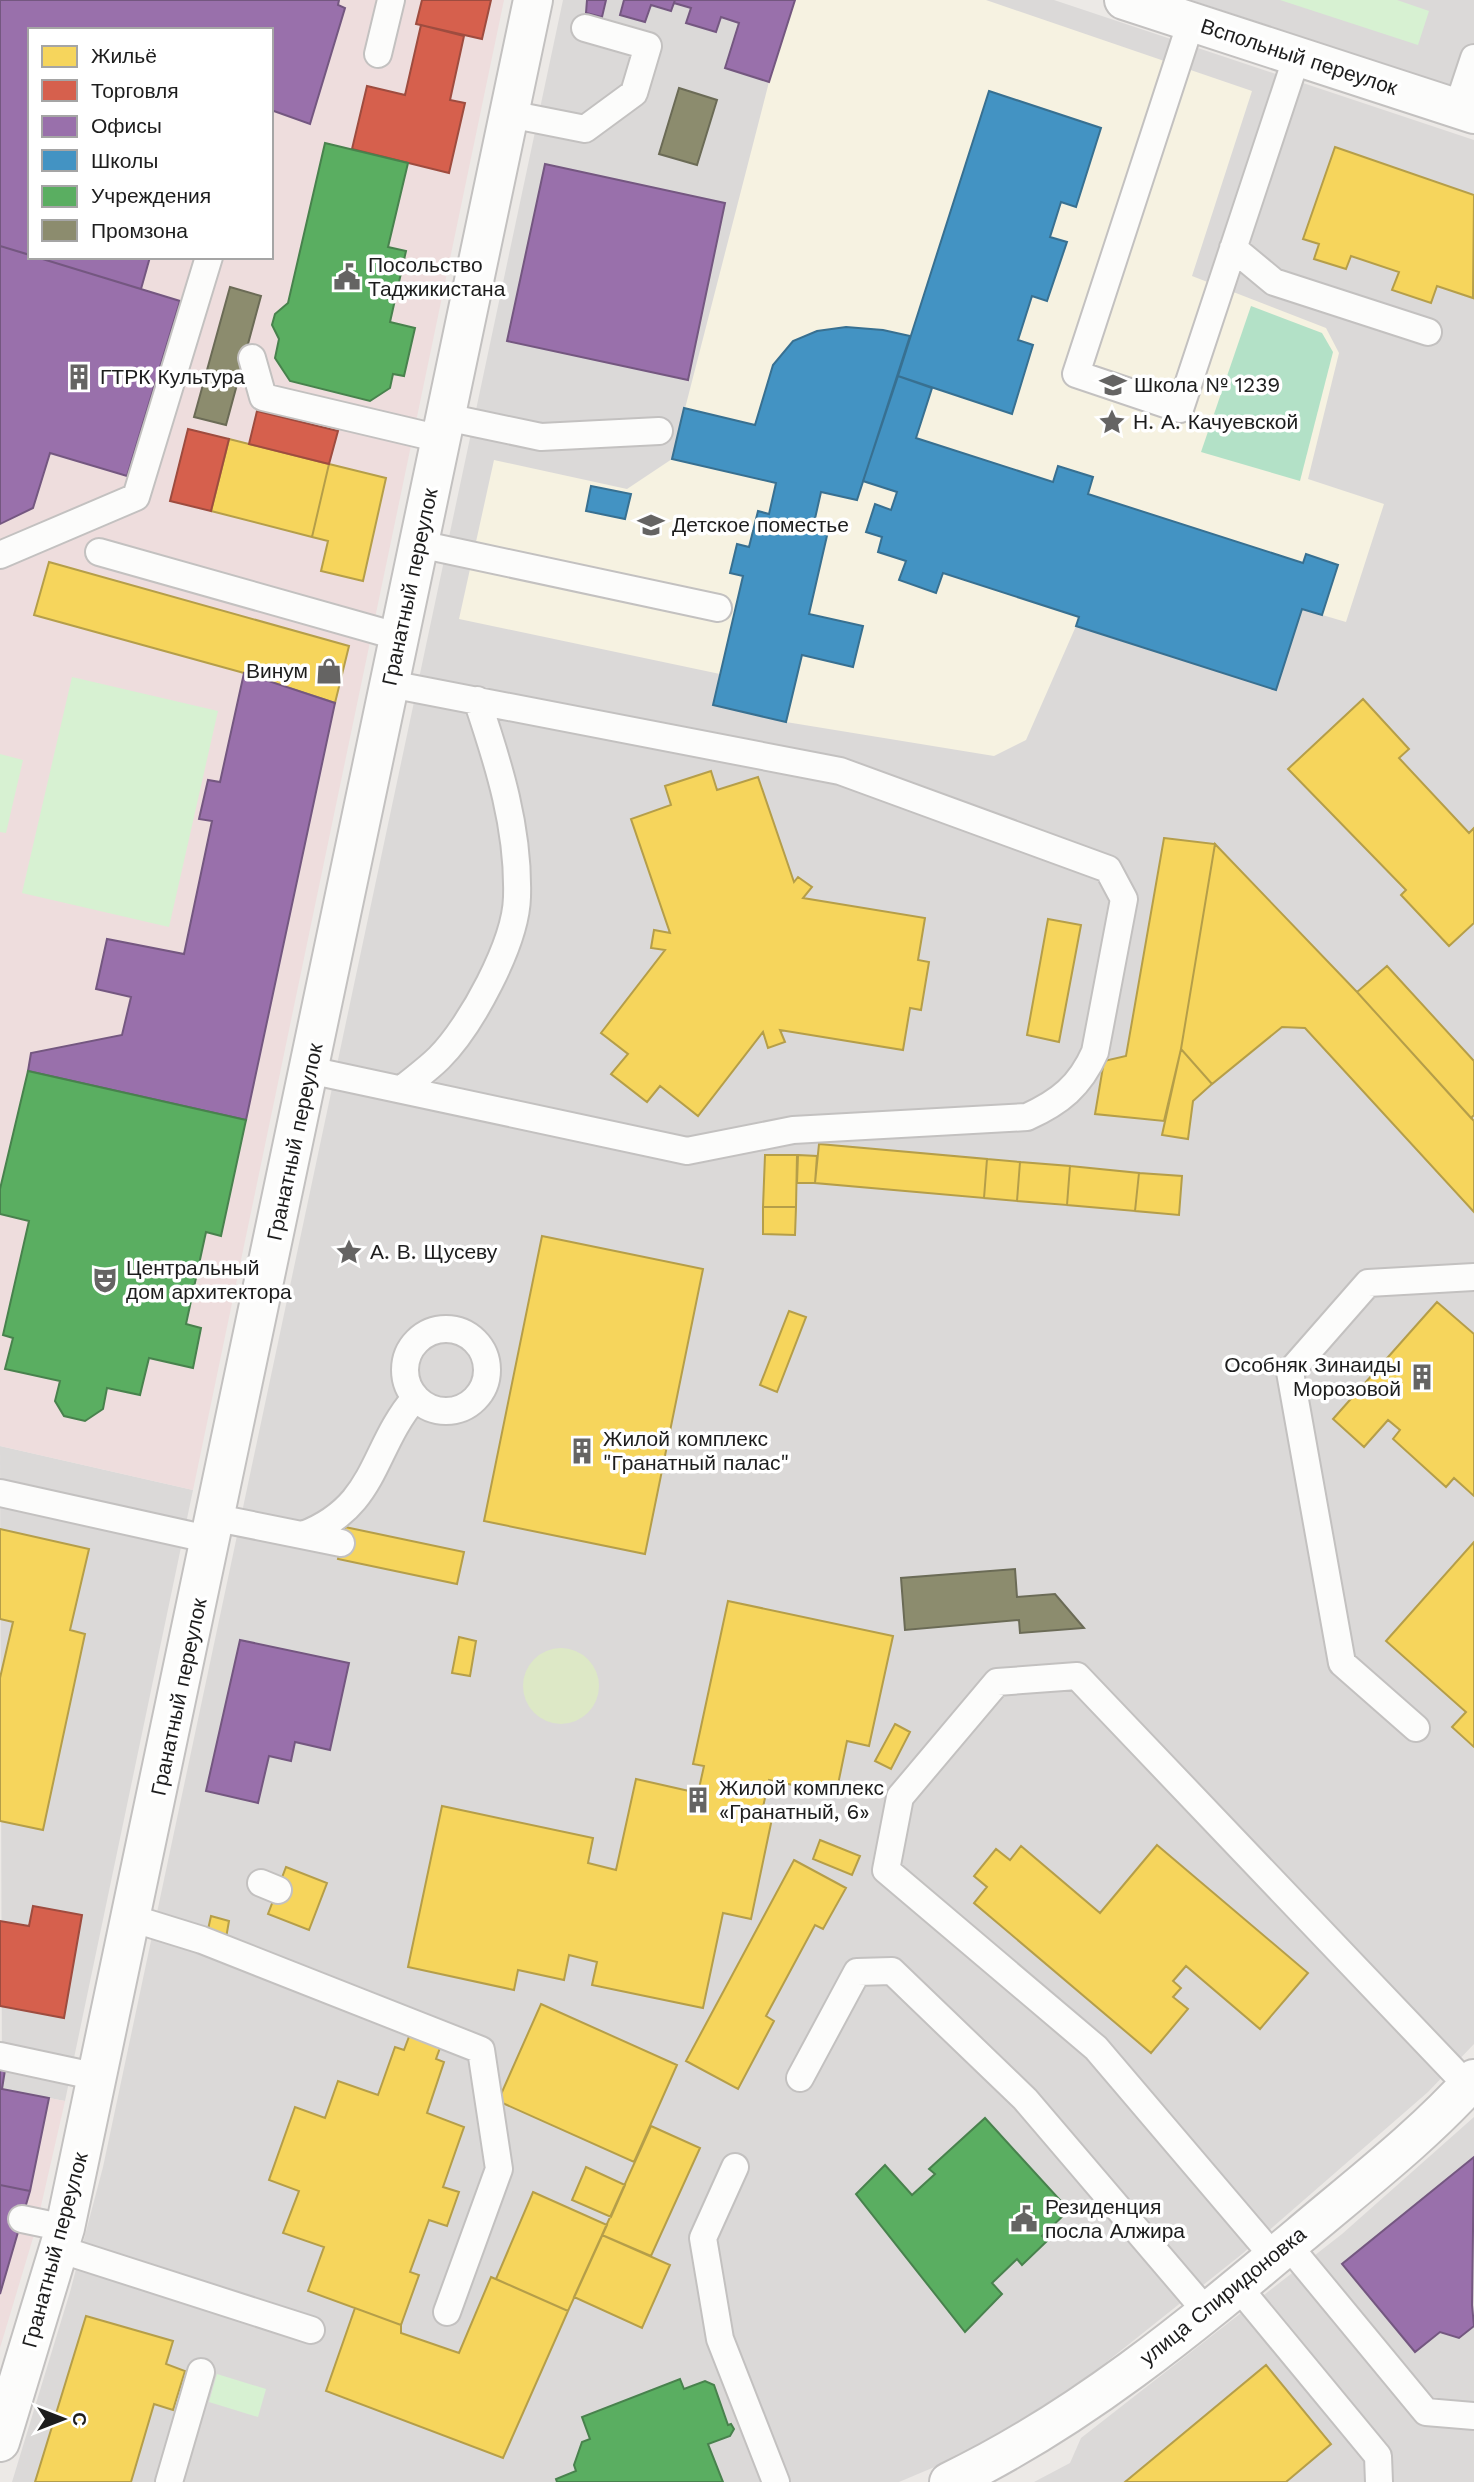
<svg xmlns="http://www.w3.org/2000/svg" width="1474" height="2482" viewBox="0 0 1474 2482" font-family="'Work Sans',sans-serif">
<rect width="100%" height="100%" fill="#ece9e6"/>
<path fill="#dbd9d8" d="M563,0H1054L1474,140V2044L1428,2092L1242,2254L1094,2372L1004,2431L944,2463L899,2482H12L70,2292L103,2167Z
M1191,0H1474V93Z
M0,1446L193,1490L65,2101L2,2089Z
M1474,2117V2482H1034L1070,2463L1081,2438L1342,2234Z"/>
<path fill="#edd" fill-rule="evenodd" d="M0,0H504L193,1490L0,1446ZM30,30H271V257H30Z
M0,2069L5,2070L2,2089L65,2101L36,2228L0,2348Z"/>
<path fill="#f6f2e1" d="M795,0H986L1252,91L1192,276L1326,328L1339,353L1308,479L1384,504L1346,622L1302,609L1276,690L1076,626L1026,740L994,756L786,722L713,705L720,674L459,619L494,460L627,489L672,459L769,82Z"/>
<path fill="#dde8c6" d="M523 1686a38 38 0 1 1 76 0a38 38 0 1 1-76 0Z"/>
<path fill="#d7f1d2" d="M1280,0H1397L1429,11L1418,45Z
M72,677L218,711L169,927L22,893Z
M0,754L23,760L6,833L0,832Z
M217,2374L266,2389L258,2417L209,2402Z"/>
<path fill="#b3e1c7" d="M1251,306L1322,333L1333,352L1300,481L1201,452Z"/>
<path fill="#f6d55c" stroke="#b59e49" stroke-width="2" d="M1335,147L1474,195L1473,298L1437,286L1431,303L1392,290L1399,272L1351,256L1346,269L1314,259L1319,244L1303,239Z
M229,439L329,464L312,537L211,511Z
M329,464L386,478L363,581L321,571L328,541L312,537Z
M49,562L349,646L335,703L244,673L34,615Z
M1363,699L1409,749L1399,758L1469,833L1474,828V923L1449,946L1401,895L1406,890L1288,769Z
M711,771L717,790L758,777L794,882L798,877L812,887L803,898L925,918L918,960L929,962L921,1010L910,1008L903,1050L780,1030L785,1042L768,1048L763,1032L698,1116L660,1086L647,1102L611,1074L628,1054L601,1033L665,950L651,948L654,930L670,933L631,819L671,805L665,786Z
M1164,838L1215,844L1181,1049L1164,1121L1095,1114L1104,1061L1126,1056Z
M1215,844L1357,992L1474,1121V1212L1305,1028L1282,1027L1212,1084L1181,1049Z
M1048,919L1081,925L1059,1042L1027,1035Z
M1387,966L1474,1061V1115L1471,1118L1357,992Z
M1181,1049L1212,1084L1193,1101L1188,1139L1162,1135Z
M819,1144L987,1159L984,1198L815,1183Z
M765,1155H797L796,1207H763Z
M798,1155L817,1156L815,1183H797Z
M987,1159L1020,1162L1017,1201L984,1198Z
M1020,1162L1070,1166L1067,1205L1017,1201Z
M1070,1166L1139,1173L1135,1211L1067,1205Z
M1139,1173L1182,1176L1179,1215L1135,1211Z
M763,1207H796L795,1235L763,1234Z
M542,1236L703,1269L645,1554L484,1521Z
M1437,1302L1474,1334V1496L1454,1478L1446,1487L1393,1439L1400,1430L1388,1420L1364,1447L1333,1419Z
M789,1311L806,1317L777,1392L760,1385Z
M345,1527L464,1552L457,1584L338,1559Z
M0,1529L89,1549L70,1630L85,1634L43,1830L0,1821V1678L13,1622L0,1619Z
M1474,1542V1747L1452,1727L1466,1712L1386,1641Z
M728,1601L893,1636L869,1746L847,1741L836,1794L769,1780L763,1807L774,1809L751,1919L723,1913L703,2008L592,1985L597,1962L569,1955L564,1980L518,1970L514,1990L408,1967L442,1806L593,1838L588,1863L616,1870L636,1779L698,1793L704,1766L693,1764Z
M459,1637L476,1641L470,1676L452,1673Z
M895,1724L910,1732L891,1769L875,1761Z
M820,1840L860,1856L852,1875L813,1859Z
M1157,1845L1308,1973L1260,2029L1186,1966L1173,1981L1181,1988L1173,1997L1188,2009L1151,2053L974,1903L987,1887L974,1876L996,1849L1010,1860L1021,1846L1100,1913Z
M794,1860L846,1888L823,1929L815,1925L766,2016L774,2021L738,2089L686,2061Z
M286,1867L327,1883L309,1930L268,1914Z
M211,1916L229,1921L226,1938L207,1934Z
M541,2004L677,2065L634,2162L498,2101Z
M410,2034L441,2045L436,2059L444,2062L427,2113L464,2127L443,2187L459,2192L447,2226L429,2220L410,2272L419,2275L401,2325L308,2291L324,2247L283,2233L299,2191L269,2180L295,2107L325,2118L338,2081L378,2095L395,2047L404,2050Z
M651,2126L700,2148L651,2256L602,2235Z
M586,2167L625,2185L611,2217L572,2200Z
M533,2192L607,2225L568,2311L496,2279Z
M602,2235L670,2265L642,2328L574,2297Z
M491,2277L568,2311L503,2458L326,2391L355,2308L401,2325V2333L459,2353Z
M86,2316L173,2341L166,2364L185,2371L173,2410L154,2404L131,2482H35Z
M1266,2365L1331,2444L1286,2482H1125Z"/>
<path fill="#d6604d" stroke="#9e4c3f" stroke-width="2" d="M422,0H491L482,39L416,24Z
M421,25L464,36L450,100L465,103L449,173L352,149L367,86L405,95Z
M257,411L338,431L329,464L249,444Z
M188,429L229,439L211,511L170,501Z
M33,1906L82,1915L64,2018L0,2006V1921L29,1926Z"/>
<path fill="#9970ab" stroke="#745780" stroke-width="2" d="M0,0H339L338,5L345,8L310,124L271,110V30H30V255L0,246Z
M587,0H606L602,17L586,13Z
M624,0H675L671,11L651,5L645,22L620,15Z
M675,0H795L769,82L725,68L739,23L721,17L716,32L686,23L691,8L674,3Z
M545,164L725,203L688,380L507,341Z
M0,246L180,301L127,476L50,453L33,508L0,524Z
M36,257H150L141,289Z
M244,673L335,703L246,1120L28,1071L31,1053L122,1035L131,997L96,989L107,939L184,954L212,821L199,819L208,780L220,782Z
M240,1640L349,1663L330,1750L295,1742L291,1761L269,1756L258,1803L206,1791Z
M0,2069L5,2070L2,2089L49,2098L30,2191L0,2185Z
M1474,2157L1472,2305L1474,2326L1459,2338L1440,2332L1415,2352L1342,2264Z
M0,2185L30,2191L0,2294Z"/>
<path fill="#4393c3" stroke="#387091" stroke-width="2" d="M989,91L1101,128L1076,207L1061,202L1050,237L1067,242L1047,301L1032,296L1018,340L1033,345L1012,414L898,376Z
M846,327L883,330L910,336L857,500L821,492L814,523L829,527L809,614L863,626L853,667L802,655L786,722L713,705L743,576L730,573L737,544L749,547L758,511L769,514L776,483L672,459L684,408L755,425L773,365L793,341L817,331Z
M898,376L932,388L916,438L1053,482L1058,466L1093,477L1088,494L1303,563L1306,554L1338,565L1322,615L1302,609L1276,690L1076,626L1079,617L943,573L936,593L899,580L906,561L878,552L882,537L866,532L875,504L891,510L897,492L863,481Z
M591,486L631,494L625,519L586,511Z"/>
<path fill="#5aae61" stroke="#48824d" stroke-width="2" d="M325,143L408,163L388,247L406,251L390,322L415,328L404,376L393,374L390,388L370,401L290,381L275,358L279,339L272,325L275,314L288,303Z
M28,1071L246,1120L221,1236L206,1232L186,1324L201,1328L193,1368L149,1358L140,1395L107,1388L103,1409L85,1421L64,1416L55,1401L60,1381L5,1369L13,1338L3,1335L29,1221L0,1214V1189Z
M985,2118L1069,2210L1042,2236L1047,2241L1022,2265L1017,2259L992,2283L1002,2294L965,2332L856,2194L885,2165L912,2195L935,2174L929,2169Z
M680,2379L684,2389L705,2381L714,2385L728,2425L731,2424L734,2429L730,2436L708,2444L723,2482H557L556,2479L576,2471L574,2465L582,2442L590,2439L582,2417Z"/>
<path fill="#8c8c6e" stroke="#6b6b56" stroke-width="2" d="M679,88L717,100L697,165L659,154Z
M230,287L261,296L226,425L194,417Z
M1015,1569L1017,1597L1055,1594L1084,1628L1020,1633L1019,1620L905,1630L901,1578Z"/>
<g fill="none" stroke-linecap="round" stroke-linejoin="round">
<g stroke="#c3c1c0" stroke-width="30">
<path id="lane" d="M1191,22L1076,374L1180,409L1297,56
M378,54L391,0
M1457,109L1474,58
M509,114L585,129L634,93L648,46L585,28
M1233,248L1274,282L1428,332
M252,358L263,397L441,439
M446,417L541,437L659,431
M419,544L718,608
M99,552L400,637
M0,555L136,497L209,257
M309,1070L687,1151L793,1130L1027,1117C1060,1102 1080,1086 1095,1052L1124,899L1108,869L840,771L390,684
M402,1089C414,1079 428,1069 439,1058C471,1026 516,943 517,897C519,829 499,765 477,700
M405 1370a41 41 0 1 1 82 0a41 41 0 1 1-82 0Z
M0,1493L212,1540
M217,1518L341,1543
M303,1535C378,1506 371,1449 415,1398
M1416,1728L1342,1663L1290,1372L1368,1283L1474,1277
M261,1883L278,1890
M131,1918L202,1940L481,2050L499,2169L447,2312
M0,2056L98,2077
M800,2078L857,1972L892,1971L1025,2099L1206,2311
M735,2167L703,2238L720,2339L776,2482
M22,2219L65,2228
M1288,2245L1426,2412L1474,2416
M59,2249L311,2330
M1274,2257L1096,2048L886,1870L900,1797L997,1682L1077,1676L1468,2086
M1239,2288L1378,2456L1379,2482
M169,2482L201,2372"/>
</g>
<g stroke="#c3c1c0" stroke-width="42">
<path id="street" d="M1124,0L1474,114
M0,2442L65,2228L533,0
M949,2482C1080,2419 1189,2328 1300,2235C1359,2185 1422,2137 1474,2079"/>
</g>
<use href="#lane" stroke="#fcfcfb" stroke-width="26"/>
<use href="#street" stroke="#fcfcfb" stroke-width="38"/>
</g>
<defs>
<g id="civic-bare" transform="scale(2.1)"><path d="M-.6-6.5H3V-4.5H.6V-3L4-1V1h2V6H-6V1h2V-1L-.6-3ZM-1.2 2.5V6h2.4V2.5Z" fill="#656463" stroke="#fff" stroke-width="2.5" paint-order="stroke"/></g>
<g id="building-bare" transform="scale(2.1)"><path d="M-4-6H4V6H1V3H-1V6H-4ZM-2.5-4.3h1.7v1.8h-1.7ZM.8-4.3h1.7v1.8H.8ZM-2.5-1h1.7V.8h-1.7ZM.8-1h1.7V.8H.8Z" fill="#656463" stroke="#fff" stroke-width="2.5" paint-order="stroke"/></g>
<g id="school-bare" transform="scale(2.1)"><path d="M0-5L7-2L0 1L-7-2ZM-4 1L0 2.5L4 1V4Q0 6-4 4Z" fill="#656463" stroke="#fff" stroke-width="2.5" paint-order="stroke"/></g>
<g id="sight-bare" transform="scale(2.1)"><path d="M0-6L1.8-2.2L6-1.7L2.9 1.2L3.7 5.4L0 3.3L-3.7 5.4L-2.9 1.2L-6-1.7L-1.8-2.2Z" fill="#656463" stroke="#fff" stroke-width="2.5" paint-order="stroke"/></g>
<g id="shop-bare" transform="scale(2.1)"><path d="M-5-2.5h2.3a2.7 3.5 0 0 1 5.4 0H5L5.5 6h-11ZM-1.5-2.5h3a1.5 2.3 0 0 0-3 0Z" fill="#656463" stroke="#fff" stroke-width="2.5" paint-order="stroke"/></g>
<g id="theatre-bare" transform="scale(2.1)"><path d="M-5-5.5Q0-4 5-5.5V0Q5 5 0 6Q-5 5-5 0ZM-3.3-2.5H-1v1.5H-3.3ZM1-2.5H3.3v1.5H1ZM-2.8 1Q0 5.5 2.8 1Z" fill="#656463" stroke="#fff" stroke-width="2.5" paint-order="stroke"/></g>
</defs>
<g fill-rule="evenodd">
<use href="#civic-bare" x="347" y="277"/>
<use href="#building-bare" x="79" y="377"/>
<use href="#school-bare" x="1113" y="385"/>
<use href="#sight-bare" x="1112" y="422"/>
<use href="#school-bare" x="651" y="525"/>
<use href="#shop-bare" x="329" y="671"/>
<use href="#sight-bare" x="349" y="1252"/>
<use href="#theatre-bare" x="105" y="1280"/>
<use href="#building-bare" x="1422" y="1377"/>
<use href="#building-bare" x="582" y="1451"/>
<use href="#building-bare" x="698" y="1800"/>
<use href="#civic-bare" x="1024" y="2219"/>
</g>
<g text-anchor="middle" stroke-width="7" stroke-linejoin="round" paint-order="stroke">
<g font-size="21" fill="#1d1d1d" stroke="#fff">
<text transform="translate(1299 57) rotate(18)" y="7">Вспольный переулок</text>
<text transform="translate(410 587) rotate(-78)" y="7">Гранатный переулок</text>
<text transform="translate(295 1142) rotate(-78)" y="7">Гранатный переулок</text>
<text transform="translate(179 1697) rotate(-78)" y="7">Гранатный переулок</text>
<text transform="translate(55 2250) rotate(-75)" y="7">Гранатный переулок</text>
<text transform="translate(1223 2296) rotate(-39)" y="7">улица Спиридоновка</text>
</g>
<g font-size="21" fill="#1d1d1d" stroke="#fff" text-anchor="start">
<text x="368" y="272">Посольство<tspan x="368" dy="24">Таджикистана</tspan></text>
<text x="100" y="384">ГТРК Культура</text>
<text x="1134" y="392">Школа № 1239</text>
<text x="1133" y="429">Н. А. Качуевской</text>
<text x="672" y="532">Детское поместье</text>
<text x="308" y="678" text-anchor="end">Винум</text>
<text x="370" y="1259">А. В. Щусеву</text>
<text x="126" y="1275">Центральный<tspan x="126" dy="24">дом архитектора</tspan></text>
<text x="1401" y="1372" text-anchor="end">Особняк Зинаиды<tspan x="1401" dy="24">Морозовой</tspan></text>
<text x="603" y="1446">Жилой комплекс<tspan x="603" dy="24">"Гранатный палас"</tspan></text>
<text x="719" y="1795">Жилой комплекс<tspan x="719" dy="24">«Гранатный, 6»</tspan></text>
<text x="1045" y="2214">Резиденция<tspan x="1045" dy="24">посла Алжира</tspan></text>
</g>
</g>
<rect x="28" y="28" width="245" height="231" fill="#ffffff" stroke="#a5a5a5" stroke-width="2"/>
<rect x="42" y="46" width="35" height="21" fill="#f6d55c" stroke="#a5a5a5" stroke-width="2"/>
<text x="91" y="63" font-size="21" fill="#1d1d1d">Жильё</text>
<rect x="42" y="80" width="35" height="21" fill="#d6604d" stroke="#a5a5a5" stroke-width="2"/>
<text x="91" y="98" font-size="21" fill="#1d1d1d">Торговля</text>
<rect x="42" y="116" width="35" height="21" fill="#9970ab" stroke="#a5a5a5" stroke-width="2"/>
<text x="91" y="133" font-size="21" fill="#1d1d1d">Офисы</text>
<rect x="42" y="150" width="35" height="21" fill="#4393c3" stroke="#a5a5a5" stroke-width="2"/>
<text x="91" y="168" font-size="21" fill="#1d1d1d">Школы</text>
<rect x="42" y="186" width="35" height="21" fill="#5aae61" stroke="#a5a5a5" stroke-width="2"/>
<text x="91" y="203" font-size="21" fill="#1d1d1d">Учреждения</text>
<rect x="42" y="220" width="35" height="21" fill="#8c8c6e" stroke="#a5a5a5" stroke-width="2"/>
<text x="91" y="238" font-size="21" fill="#1d1d1d">Промзона</text>
<g transform="translate(63 2419) rotate(90)" stroke="#ffffff" stroke-width="5" paint-order="stroke">
<path d="M0-5L12 26L0 18L-12 26Z" fill="#1d1d1d"/>
<text y="-10" font-size="19" font-weight="bold" text-anchor="middle" fill="#1d1d1d">С</text>
</g>
</svg>
